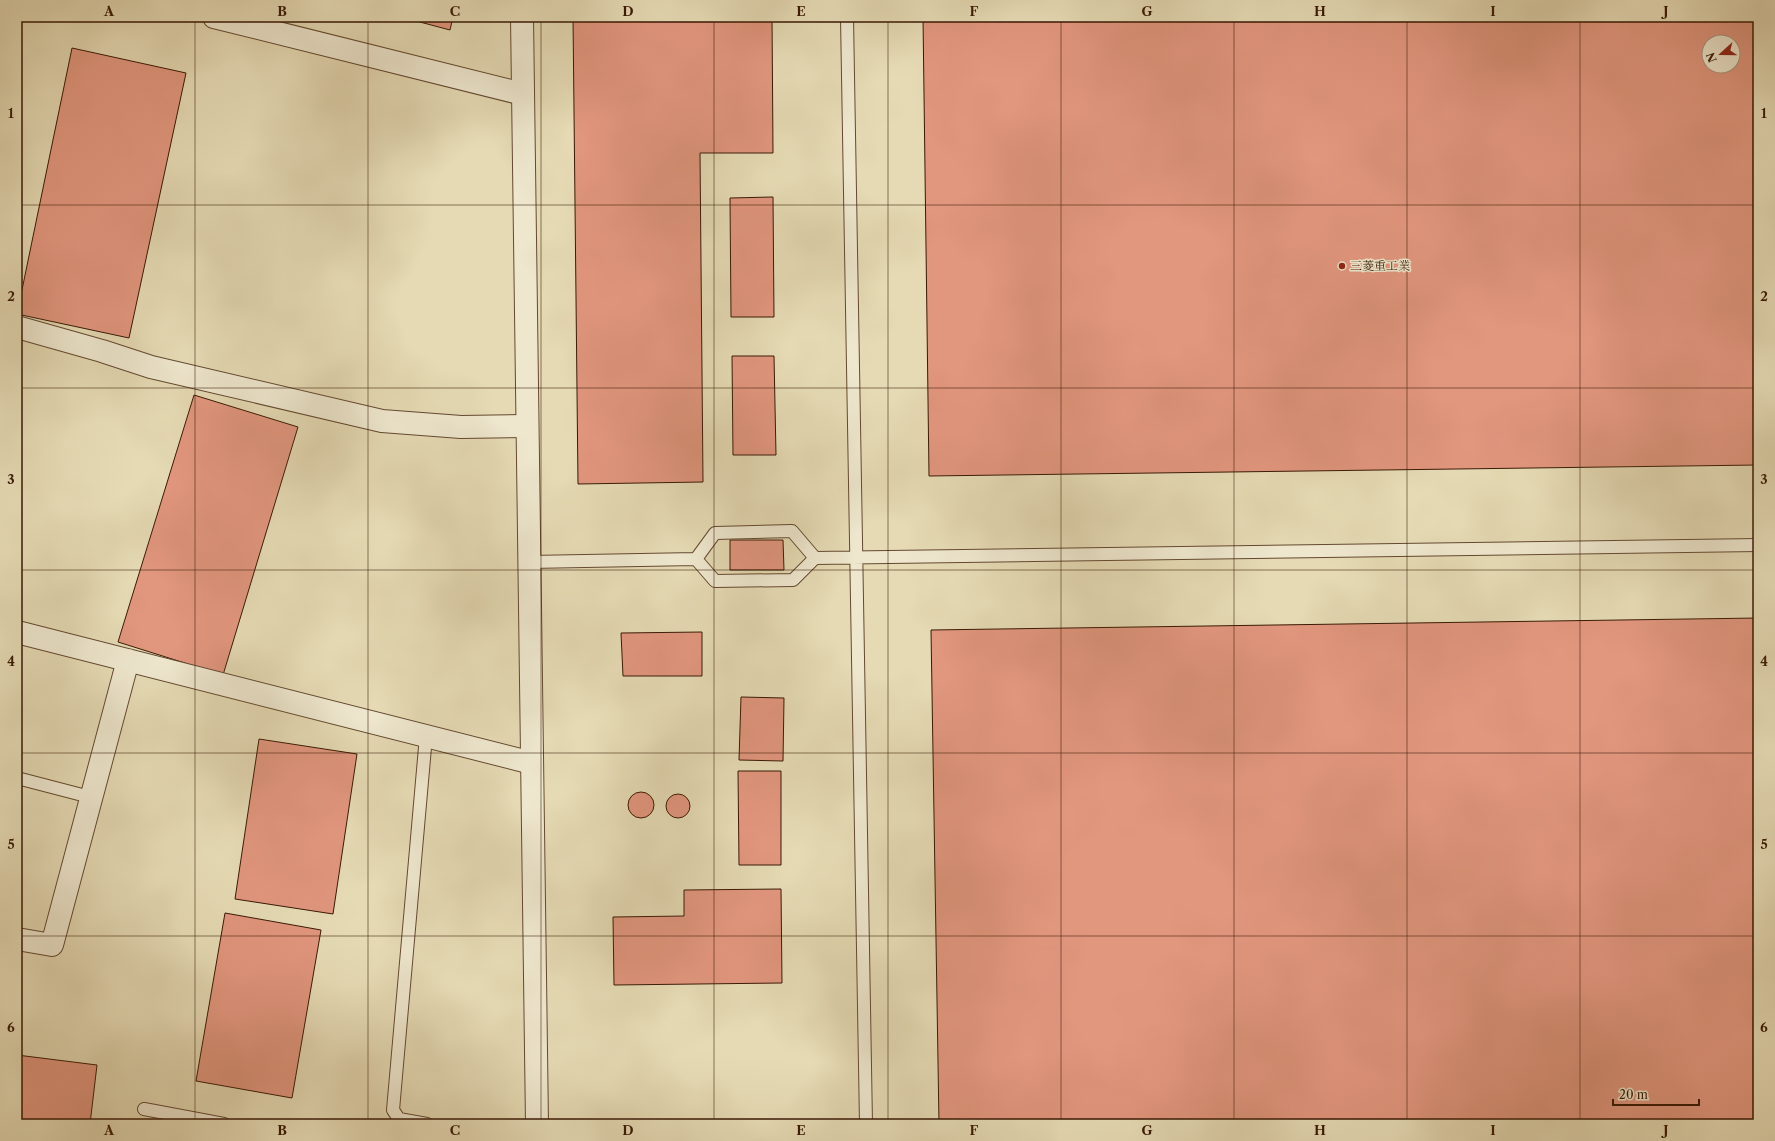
<svg xmlns="http://www.w3.org/2000/svg" width="1775" height="1141" viewBox="0 0 1775 1141" font-family="'Libre Caslon Text','Noto Serif JP',serif">
<rect width="100%" height="100%" fill="#e5dab4"/>
<filter id="stains"><feTurbulence type="fractalNoise" baseFrequency=".005" numOctaves="4"/><feColorMatrix values="0 0 0 0 .2 0 0 0 0 .09 0 0 0 0 .02 0 0 0 .5 -.17"/></filter>
<radialGradient id="worn" r=".72"><stop offset=".6" stop-color="#630" stop-opacity="0"/><stop offset="1" stop-color="#630" stop-opacity=".3"/></radialGradient>
<path fill="#e1967e" stroke="#391904" fill-rule="evenodd" d="M401,17H453L450,30Z
M573,17H772L773,153H700L703,482L578,484Z
M923,17H1758V465L929,476ZM1709,42H1733V66H1709Z
M72,48L186,73L129,338L17,314Z
M773,197L774,317H731L730,198Z
M732,356H774L776,455H733Z
M194,395L298,427L223,675L118,642Z
M730,540H783L784,570H730Z
M1758,618V1124H939L931,630Z
M702,632V676H623L621,633Z
M741,697L784,698L783,761L739,760Z
M259,739L357,754L333,914L235,899Z
M738,771H781V865H739Z
M628 805a13 13 0 1 1 26 0a13 13 0 1 1-26 0Z
M666 806a12 12 0 1 1 24 0a12 12 0 1 1-24 0Z
M781,889L782,983L614,985L613,917L684,916V890Z
M225,913L321,930L292,1098L196,1081Z
M17,1055L97,1065L90,1124H17Z"/>
<g fill="none" stroke-linecap="round" stroke-linejoin="round">
<g stroke="#644930" stroke-width="14">
<path id="service" d="M847,17L866,1124
M696,559L715,581L793,580L815,558L1758,545
M696,559L715,533L792,531L815,558
M529,562L696,559
M426,736L393,1110L399,1119L427,1124
M17,778L90,797
M144,1109L224,1124"/>
</g>
<g stroke="#644930" stroke-width="24">
<path id="minor" d="M214,17L523,94
M17,327L102,351L151,367L382,421L461,427L527,426
M17,632L532,763
M17,939L52,945L128,660"/>
</g>
<g stroke="#644930" stroke-width="24">
<path id="tertiary" d="M522,17L537,1124"/>
</g>
<use href="#service" stroke="#eee7ce" stroke-width="12"/>
<use href="#minor" stroke="#eee7ce" stroke-width="22"/>
<use href="#tertiary" stroke="#eee7ce" stroke-width="22"/>
</g>
<path fill="none" stroke="#391904" stroke-width="1" stroke-opacity="0.55" d="M195,17V1124M368,17V1124M541,17V1124M714,17V1124M888,17V1124M1061,17V1124M1234,17V1124M1407,17V1124M1580,17V1124M17,205H1758M17,388H1758M17,570H1758M17,753H1758M17,936H1758"/>
<circle fill="#8f2418" stroke="#eee7ce" stroke-width="1.5" cx="1342" cy="266" r="4"/>
<g text-anchor="middle" stroke-width="3" stroke-linejoin="round" paint-order="stroke">
<g font-size="12" fill="#391904" stroke="#eee7ce" text-anchor="start">
<text x="1350" y="270">三菱重工業</text>
</g>
</g>
<rect width="1775" height="1141" fill="none" stroke="#e5dab4" stroke-width="44"/>
<g transform="translate(1721 54) rotate(249)"><circle r="19" fill="#eee7ce" stroke="#a6957d"/>
<path d="M0-3L7 15L0 10L-7 15Z" fill="#8f2418"/>
<text y="-6" font-size="11" font-weight="bold" text-anchor="middle" fill="#391904">N</text>
</g>
<path d="M1613 1099v6h86v-6" fill="none" stroke="#391904" stroke-width="2"/>
<text x="1619" y="1099" font-size="12" fill="#391904" stroke="#eee7ce" stroke-width="3" paint-order="stroke">20 m</text>
<rect x="22" y="22" width="1731" height="1097" fill="none" stroke="#391904" stroke-width="1.5"/>
<g font-size="13" text-anchor="middle" font-weight="bold" fill="#391904">
<text x="109" y="16">A</text>
<text x="282" y="16">B</text>
<text x="455" y="16">C</text>
<text x="628" y="16">D</text>
<text x="801" y="16">E</text>
<text x="974" y="16">F</text>
<text x="1147" y="16">G</text>
<text x="1320" y="16">H</text>
<text x="1493" y="16">I</text>
<text x="1666" y="16">J</text>
<text x="11" y="118">1</text>
<text x="1764" y="118">1</text>
<text x="11" y="301">2</text>
<text x="1764" y="301">2</text>
<text x="11" y="484">3</text>
<text x="1764" y="484">3</text>
<text x="11" y="666">4</text>
<text x="1764" y="666">4</text>
<text x="11" y="849">5</text>
<text x="1764" y="849">5</text>
<text x="11" y="1032">6</text>
<text x="1764" y="1032">6</text>
<text x="109" y="1135">A</text>
<text x="282" y="1135">B</text>
<text x="455" y="1135">C</text>
<text x="628" y="1135">D</text>
<text x="801" y="1135">E</text>
<text x="974" y="1135">F</text>
<text x="1147" y="1135">G</text>
<text x="1320" y="1135">H</text>
<text x="1493" y="1135">I</text>
<text x="1666" y="1135">J</text>
</g>
<rect width="100%" height="100%" filter="url(#stains)"/>
<rect width="100%" height="100%" fill="url(#worn)"/>
</svg>
